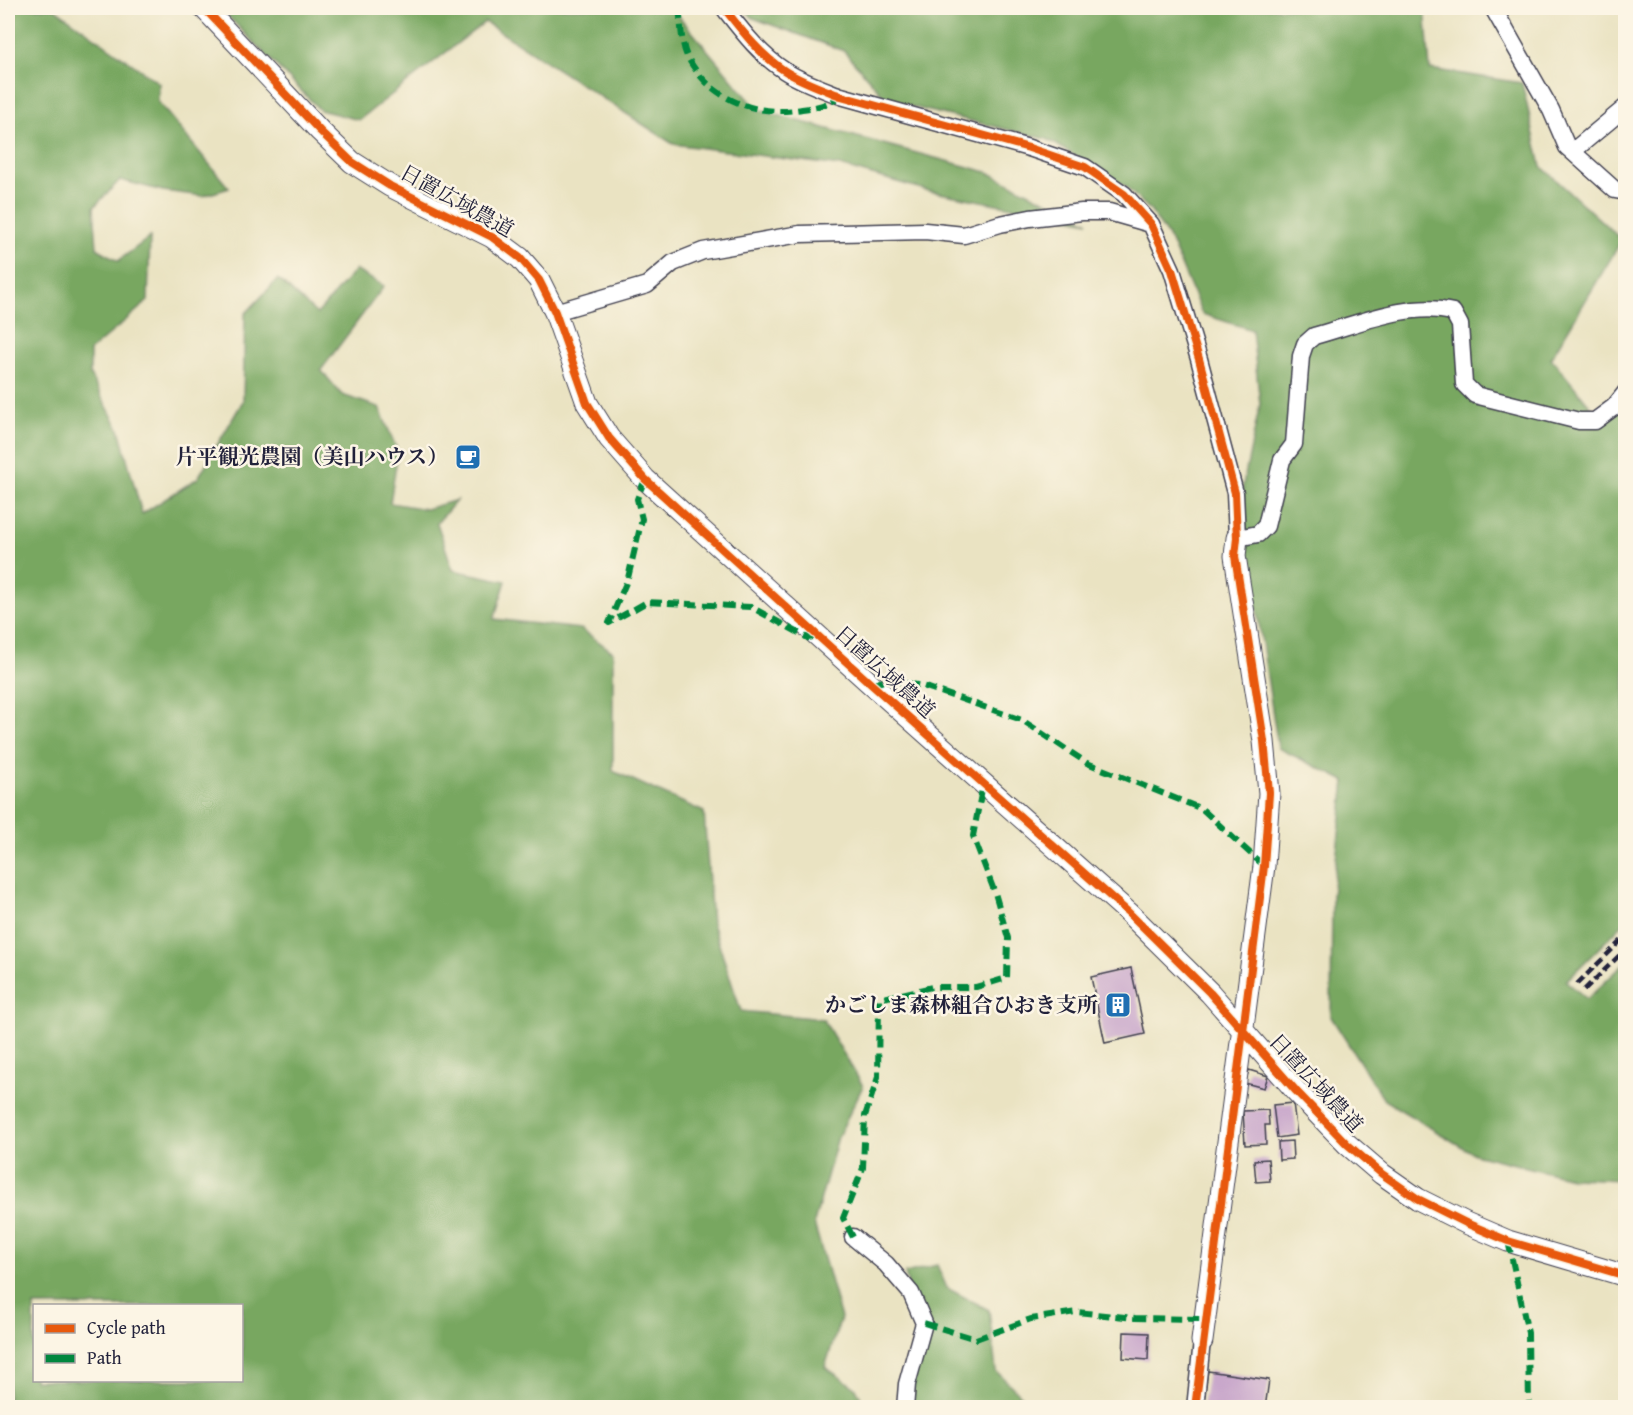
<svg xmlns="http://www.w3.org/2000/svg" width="1633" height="1415" viewBox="0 0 1633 1415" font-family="'Gentium Book Plus','Noto Serif JP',serif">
<rect width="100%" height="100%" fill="#fcf5e5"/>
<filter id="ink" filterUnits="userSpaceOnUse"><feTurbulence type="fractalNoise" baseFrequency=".0167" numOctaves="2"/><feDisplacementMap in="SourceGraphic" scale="12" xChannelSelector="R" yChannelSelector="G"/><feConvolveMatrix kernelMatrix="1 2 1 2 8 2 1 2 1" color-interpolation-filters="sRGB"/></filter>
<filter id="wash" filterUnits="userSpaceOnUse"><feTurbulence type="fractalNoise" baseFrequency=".008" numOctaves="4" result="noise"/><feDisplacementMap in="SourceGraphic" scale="24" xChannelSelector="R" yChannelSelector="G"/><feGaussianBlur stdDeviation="1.35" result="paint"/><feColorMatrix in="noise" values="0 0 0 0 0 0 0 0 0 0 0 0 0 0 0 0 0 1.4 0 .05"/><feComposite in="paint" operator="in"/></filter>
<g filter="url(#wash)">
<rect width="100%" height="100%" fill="#eae3c2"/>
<path fill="#78a761" stroke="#4d644e" stroke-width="1.5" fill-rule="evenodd" d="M8,8H54L159,83L158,102L229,188L203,196L163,191L120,180L94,207L97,248L118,261L150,237L148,301L90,351V375L119,429L142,514L198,478L243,401L245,314L278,279L317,314L355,270L384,286L321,370L342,395L379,407L398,452L390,503L426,509L457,500L437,523L453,570L506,581L494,619L581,629L613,652V771L704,812L712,923L741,1011L823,1019L863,1086L838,1137L814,1223L841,1318L825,1367L856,1388L865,1407H8ZM34,1306H242V1380H34Z
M220,8H672L758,110L987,172L1089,222L929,191L840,166L673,144L485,22L359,120L320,110Z
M744,8H1425L1430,69L1522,83L1541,166L1622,240L1551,358L1600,418L1625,404V922L1566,981L1587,999L1625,963V1180L1571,1178L1474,1154L1384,1100L1331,1017L1332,895L1345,781L1278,748L1240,499L1260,404L1252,330L1202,314L1171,241L1150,210L1125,186L1047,139L888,101L844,51L753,18Z
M937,1265L947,1288L989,1310L996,1371L1033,1407H910L919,1328L905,1273Z"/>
<g id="blocks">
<path fill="#c7a5ca" d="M1131,968L1145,1034L1105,1043L1091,977Z
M1249,1070L1268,1076L1264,1088L1245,1083Z
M1293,1103L1297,1135L1277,1138L1273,1105Z
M1268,1110L1269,1125H1265L1266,1144L1245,1145L1243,1111Z
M1292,1141L1293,1159L1279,1160L1278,1142Z
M1268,1159L1270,1181L1256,1182L1254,1160Z
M1124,1332L1149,1333L1148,1360L1123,1358Z
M1208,1371L1269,1380L1265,1408H1202Z"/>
</g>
</g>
<g filter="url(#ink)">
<use href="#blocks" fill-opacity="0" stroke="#403f4f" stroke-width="1.5"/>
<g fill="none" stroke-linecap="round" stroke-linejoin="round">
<g stroke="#403f4f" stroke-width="19">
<path id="minor" d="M724,8C742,31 760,55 785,71C802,82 823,89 841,96L1029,148L1085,167L1124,194L1151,224L1172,270L1199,359L1235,493L1237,538L1258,534L1266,526L1282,460L1294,444L1301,356L1305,344L1314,336C1358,324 1409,301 1453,312L1460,325L1464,384L1475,395L1579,421H1595L1614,407L1626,392
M1493,8L1551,110L1567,147L1615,190L1626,192
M1573,151L1626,107
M555,312L647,285L673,263L703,251L800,234L925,231L964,235L1000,224L1030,218L1082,212H1109L1151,224
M853,1237L886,1264L911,1293L924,1323L907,1384L905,1408
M1195,1408L1202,1341"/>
</g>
<g stroke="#403f4f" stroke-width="23">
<path id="tertiary" d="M204,8L320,131L352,162L390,186L492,237L520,258L539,280L555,312L587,403L609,438L645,479L871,684L1129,913L1210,993L1296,1091L1347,1144L1382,1174L1418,1199L1466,1223L1508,1241L1626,1276
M1202,1341L1264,866L1269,793L1264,741L1235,556L1237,538"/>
</g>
<use href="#minor" stroke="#fff" stroke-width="16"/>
<use href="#tertiary" stroke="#fff" stroke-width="21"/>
<path stroke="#22223b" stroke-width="4.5" stroke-dasharray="9 4.5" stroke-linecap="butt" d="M1577,984L1626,936
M1584,990L1626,949"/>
<path stroke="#00873e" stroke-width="6" stroke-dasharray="12 6" stroke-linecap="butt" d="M679,8C681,21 681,47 688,58C711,100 756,117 802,109C817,107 828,105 841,96
M645,479L637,499L642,519L628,578L609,623L647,602L751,607L808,638L819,636
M871,684L890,680L923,686L1022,720L1087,763L1202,809L1264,866
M853,1237L843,1218L863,1168L865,1116L878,1077L879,999L932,987H976L1007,978L1008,938L995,893L973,836L983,784
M1508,1241L1528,1333L1529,1408
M924,1323L976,1339L1031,1319L1076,1312L1135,1318L1205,1319"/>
<g stroke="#fcf5e5" stroke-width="11">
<path id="cycleway" d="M204,8L320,131L352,162L390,186L492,237L520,258L539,280L555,312L587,403L609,438L645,479L871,684L1129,913L1210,993L1296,1091L1347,1144L1382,1174L1418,1199L1466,1223L1508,1241L1626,1276
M724,8C742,31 760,55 785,71C802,82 823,89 841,96L1029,148L1085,167L1124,194L1151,224L1172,270L1199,359L1235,493L1237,538L1235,556L1264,741L1269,793L1264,866L1195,1408"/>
</g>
<use href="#cycleway" stroke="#e8590c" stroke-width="8"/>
</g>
</g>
<defs>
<g id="cafe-square" transform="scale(1.35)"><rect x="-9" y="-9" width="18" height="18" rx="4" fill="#1f6fb2" stroke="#fcf5e5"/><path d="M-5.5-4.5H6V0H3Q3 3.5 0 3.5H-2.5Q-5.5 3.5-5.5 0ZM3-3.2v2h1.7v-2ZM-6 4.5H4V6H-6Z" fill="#fff"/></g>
<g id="building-square" transform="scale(1.35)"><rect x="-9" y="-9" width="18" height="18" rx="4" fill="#1f6fb2" stroke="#fcf5e5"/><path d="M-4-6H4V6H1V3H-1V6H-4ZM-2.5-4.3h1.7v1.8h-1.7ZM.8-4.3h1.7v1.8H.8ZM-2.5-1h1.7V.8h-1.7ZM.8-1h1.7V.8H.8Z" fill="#fff"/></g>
</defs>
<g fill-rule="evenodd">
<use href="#cafe-square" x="468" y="457"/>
<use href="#building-square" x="1118" y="1005"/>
</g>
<g text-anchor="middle" stroke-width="5" stroke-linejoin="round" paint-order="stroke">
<g font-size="21" fill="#22223b" stroke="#fcf5e5">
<text transform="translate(457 201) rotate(29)" y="7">日置広域農道</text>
<text transform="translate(885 672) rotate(42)" y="7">日置広域農道</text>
<text transform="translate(1316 1083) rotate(47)" y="7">日置広域農道</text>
</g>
<g font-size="21" font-weight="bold" fill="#22223b" stroke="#fcf5e5" text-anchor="end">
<text x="448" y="464">片平観光農園（美山ハウス）</text>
<text x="1098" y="1012">かごしま森林組合ひおき支所</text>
</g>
</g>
<rect width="1633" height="1415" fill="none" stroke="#fcf5e5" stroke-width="30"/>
<rect x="33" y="1304" width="210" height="78" fill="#fcf5e5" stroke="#a5a1a1" stroke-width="1.5"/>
<rect x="45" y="1324" width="30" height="9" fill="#e8590c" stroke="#a5a1a1" stroke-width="1.5"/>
<text x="87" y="1334" font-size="18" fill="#22223b">Cycle path</text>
<rect x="45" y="1354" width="30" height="9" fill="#00873e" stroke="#a5a1a1" stroke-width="1.5"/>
<text x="87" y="1364" font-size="18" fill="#22223b">Path</text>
</svg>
